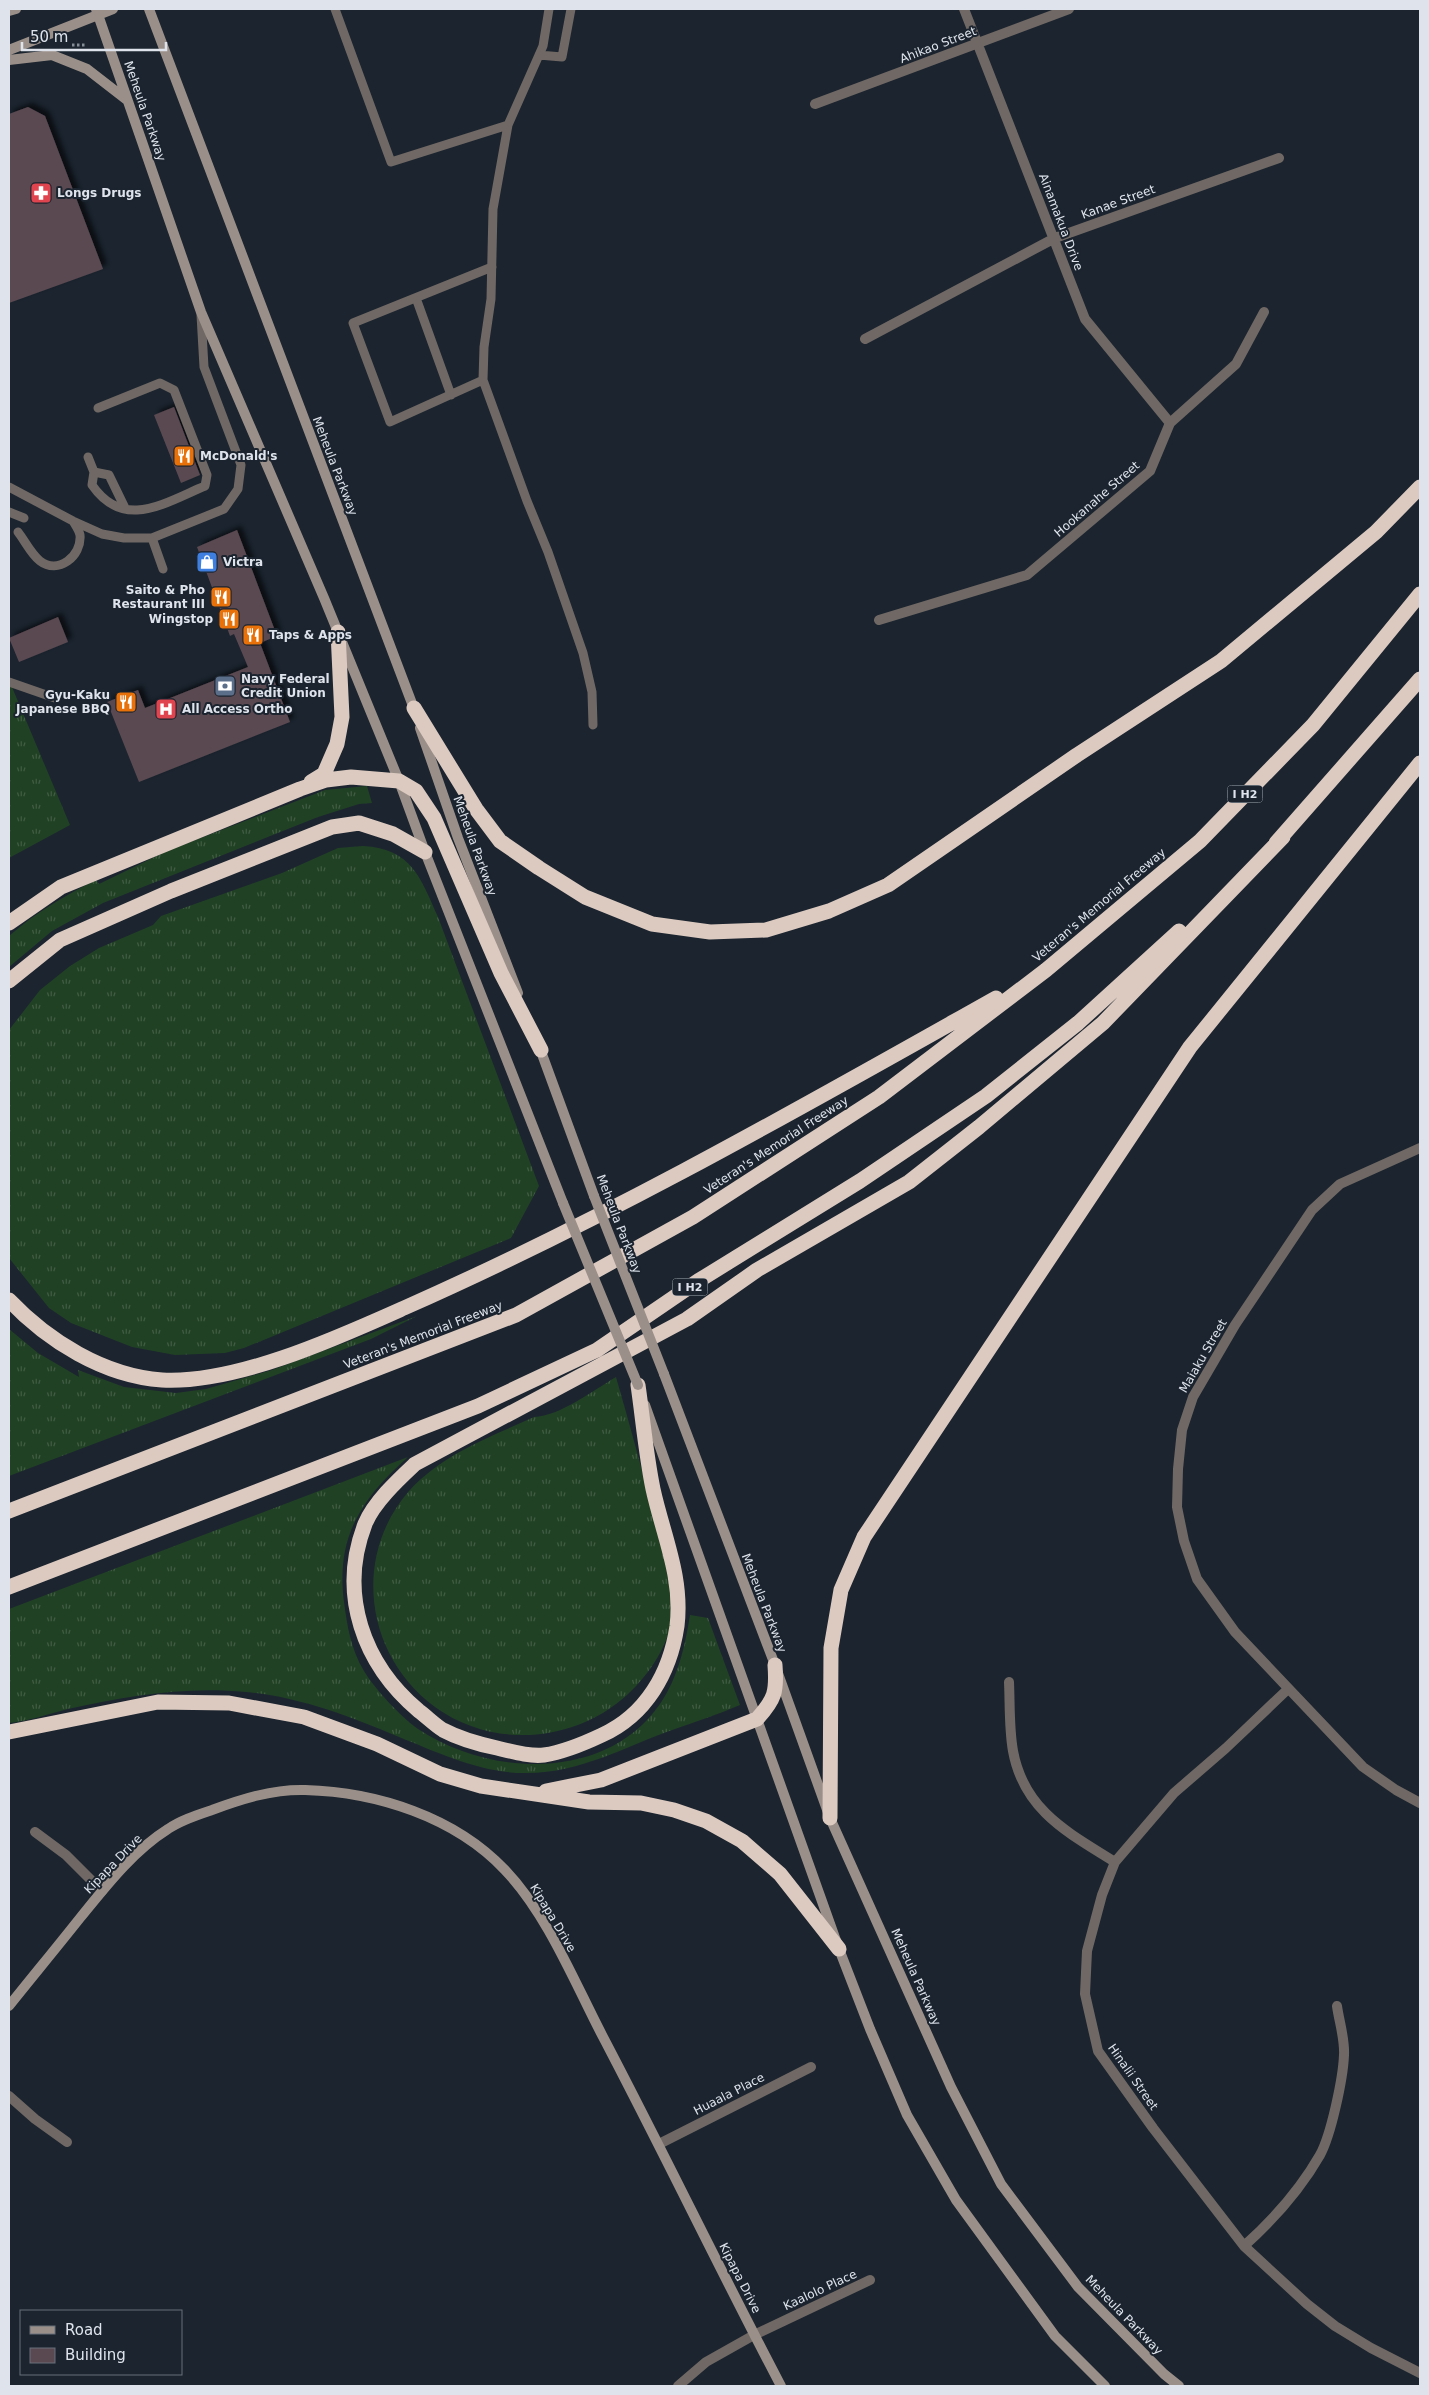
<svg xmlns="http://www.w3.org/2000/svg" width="1429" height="2395" viewBox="0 0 1429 2395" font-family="'DejaVu Sans',sans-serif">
<defs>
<pattern id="grass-tufts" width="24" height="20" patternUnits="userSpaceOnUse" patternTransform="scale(1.25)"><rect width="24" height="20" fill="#204123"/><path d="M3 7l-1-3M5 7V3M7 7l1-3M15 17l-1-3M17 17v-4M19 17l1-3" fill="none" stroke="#405c43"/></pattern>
<filter id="shadow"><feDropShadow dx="4.5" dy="-4.5" stdDeviation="2.5" flood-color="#0009"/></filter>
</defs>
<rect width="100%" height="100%" fill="#1b242f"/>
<path fill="url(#grass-tufts)" d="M9,680L70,825L9,858Z
M367,786L372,803L359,804L318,817L103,903L52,931L9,967V936C35,913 64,896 96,880L99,884L167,851L325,790Z
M363,846C412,849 420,877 438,917L539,1186L511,1238L244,1348L225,1353L175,1355L132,1347L71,1323L49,1308L9,1258V1030L40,990L70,966L99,948L153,925L161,916L282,873L338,848Z
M417,1316L371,1339L9,1476V1329L38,1353L79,1377L78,1370L124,1387L176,1393L206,1389L272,1370Z
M616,1377C630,1425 643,1474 656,1523C663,1547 677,1586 674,1610C670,1643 651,1673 627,1695C574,1743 493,1749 435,1707C365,1656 352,1556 409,1491C442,1454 490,1437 534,1417C560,1416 594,1390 616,1377Z
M408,1457C389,1474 371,1492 359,1514C343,1541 340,1572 344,1602C347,1625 351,1650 364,1671C374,1688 401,1717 418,1729C490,1777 606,1782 660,1704C678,1678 685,1646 690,1615L708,1618L740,1705C719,1714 697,1721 675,1729C626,1746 581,1773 527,1773C483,1774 439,1753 399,1737C349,1716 299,1697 246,1692C185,1686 127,1696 68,1709C48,1714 29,1721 9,1723V1609Z"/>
<path fill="#5a4951" filter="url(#shadow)" d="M28,107L45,116L103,269L9,303V114Z
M174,407L200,475L181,483L154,415Z
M237,530L277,636L260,643L290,722L139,782L107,702L138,690L145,708L248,667L234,634L230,636L197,547Z
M58,617L68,642L19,662L9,638Z"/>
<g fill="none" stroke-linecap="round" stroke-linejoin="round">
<path stroke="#868d96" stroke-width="3" stroke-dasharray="2.5 2.5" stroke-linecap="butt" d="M72,45H86"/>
<path stroke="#706864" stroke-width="9" d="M335,9L391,162L508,125
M549,9L543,46L508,125L493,209L491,299L484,347L483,380L527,501L548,552L583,653L592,692L593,725
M539,55L562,57L571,9
M416,298L451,395
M483,380L390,422L353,323L492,267
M88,457L94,472L92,485C124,531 164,503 205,486L207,475L174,390L160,383L98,408
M94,472L109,475L125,508
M9,487L73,521L102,534L124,538H152L224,509L238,489L241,465L204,367L201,315
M9,512L24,518
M18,532C25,541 31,554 40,561C58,575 82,556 80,535C79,530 76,526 73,521
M152,538L163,569
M9,682L55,698"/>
<path stroke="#706864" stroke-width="10" d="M964,9L1085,319L1170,423
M815,104L1069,9
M865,339L1055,238L1279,158
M879,620L1027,575L1150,471L1170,423L1236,364L1264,312
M1420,1148L1340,1184L1312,1210L1235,1325L1193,1397L1182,1430L1178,1469L1177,1507L1184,1541L1197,1579L1235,1632L1363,1767L1396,1790L1420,1803
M1009,1682C1010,1704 1009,1729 1013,1751C1024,1811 1069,1833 1115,1862
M1288,1689L1226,1748L1174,1793L1115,1862L1102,1895L1087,1951L1085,1994L1098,2051L1153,2128L1244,2246L1307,2304L1335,2326L1371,2348L1420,2373
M35,1832L66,1855L102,1891
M9,2096L35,2119L67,2142
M659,2144L811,2067
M1244,2246C1273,2220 1300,2190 1320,2155C1331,2135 1343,2079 1344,2055C1345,2039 1339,2021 1337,2006
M678,2386L706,2362L754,2335L870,2280"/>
<path stroke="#9b9089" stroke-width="10" d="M96,9L201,312L324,598L399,781L425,852L563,1203
M149,9L416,714
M9,11L16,9
M9,50L113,9
M9,60L52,55L87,69L127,100
M420,728L458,838L518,993
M539,1046L594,1196
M664,1374L775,1665L830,1818L951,2087L1001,2184L1078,2287L1164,2374L1179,2386
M645,1405L839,1949L870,2029L907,2115L956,2200L1055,2336L1105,2386
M9,2006C33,1976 57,1947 80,1918C106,1886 133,1851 168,1829C181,1820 197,1815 212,1810C242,1799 273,1789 305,1790C377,1792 455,1817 505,1870C547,1914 574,1981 602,2035C663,2151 720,2270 781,2386"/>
<path stroke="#dccac0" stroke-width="15" d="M414,708L476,809L500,841L539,868L585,897L652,924L710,932L766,930L829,911L888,885L1077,755L1221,661L1376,532L1420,487
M311,782L324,774L337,744L342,717L338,632
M1276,843L1420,679
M9,923L61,887L300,789L326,780L351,777L399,781L416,791L434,818L501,973L541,1050
M9,981L60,940L171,891L332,827L359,823L393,834L425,852
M9,1300C48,1341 104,1376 162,1380C236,1384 337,1338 404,1308C608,1218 802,1107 996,998
M638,1385C643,1420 646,1455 653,1489C663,1535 683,1577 677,1626C670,1673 646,1715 602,1735C583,1744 564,1752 544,1755C530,1757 510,1751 497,1748C478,1744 460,1739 443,1730C435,1725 427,1717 419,1711C363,1664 338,1594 365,1524C374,1502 399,1479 415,1464L687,1319L757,1270L909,1182L979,1127L1103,1023L1283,837
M9,1511L516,1315L693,1217L879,1097L1046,970L1200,841L1313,725L1420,594
M9,1587L478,1406L597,1350L698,1281L860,1181L986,1096L1078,1023L1179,931
M9,1732L158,1702L229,1703L304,1717L377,1744L440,1774L481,1786L589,1802L641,1803L674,1810L706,1821L742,1841L780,1874L839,1949
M546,1791L601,1780L757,1719C775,1699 777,1692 775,1665
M830,1818L831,1648L841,1590L864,1537L1190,1047L1420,763"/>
<path stroke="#9b9089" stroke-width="10" d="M594,1196L664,1374
M563,1203L638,1385"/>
</g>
<defs>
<g id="pharmacy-square" transform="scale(1.125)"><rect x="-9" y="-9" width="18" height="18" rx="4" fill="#e0444e" stroke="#1b242f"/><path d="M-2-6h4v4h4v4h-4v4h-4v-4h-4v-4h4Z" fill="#fff"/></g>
<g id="restaurant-square" transform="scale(1.125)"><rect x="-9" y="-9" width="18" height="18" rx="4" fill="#e8710a" stroke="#1b242f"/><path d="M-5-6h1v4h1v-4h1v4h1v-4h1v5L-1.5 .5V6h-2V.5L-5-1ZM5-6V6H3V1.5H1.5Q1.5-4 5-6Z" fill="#fff"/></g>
<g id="shop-square" transform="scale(1.125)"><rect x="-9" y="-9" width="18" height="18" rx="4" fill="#3f7fe0" stroke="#1b242f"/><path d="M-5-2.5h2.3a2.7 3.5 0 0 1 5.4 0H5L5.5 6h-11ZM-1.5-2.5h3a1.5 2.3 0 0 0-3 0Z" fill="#fff"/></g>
<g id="bank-square" transform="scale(1.125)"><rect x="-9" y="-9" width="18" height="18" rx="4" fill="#5c6f8a" stroke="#1b242f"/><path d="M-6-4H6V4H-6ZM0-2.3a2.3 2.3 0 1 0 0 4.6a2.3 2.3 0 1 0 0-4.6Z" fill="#fff"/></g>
<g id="hospital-square" transform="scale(1.125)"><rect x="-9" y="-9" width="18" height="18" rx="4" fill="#e0444e" stroke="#1b242f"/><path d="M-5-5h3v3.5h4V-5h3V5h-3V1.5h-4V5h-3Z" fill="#fff"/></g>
</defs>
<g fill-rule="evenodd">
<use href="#pharmacy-square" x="41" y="193"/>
<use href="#restaurant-square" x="184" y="456"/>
<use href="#shop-square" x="207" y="562"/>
<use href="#restaurant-square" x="221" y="597"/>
<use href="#restaurant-square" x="229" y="619"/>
<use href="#restaurant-square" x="253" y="635"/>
<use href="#bank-square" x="225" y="686"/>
<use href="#restaurant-square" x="126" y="702"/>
<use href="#hospital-square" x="166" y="709"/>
</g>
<g text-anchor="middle" stroke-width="4" stroke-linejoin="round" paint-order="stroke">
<g fill="#1b242f" stroke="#a4aab3" stroke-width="1">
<rect x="1227.5" y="785.5" width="35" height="17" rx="4"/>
<rect x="672.5" y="1278.5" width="35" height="17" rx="4"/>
</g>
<g font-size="11" font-weight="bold" fill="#dfe4ec">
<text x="1245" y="798">I H2</text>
<text x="690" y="1291">I H2</text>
</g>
<g font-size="12" fill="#dfe4ec" stroke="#1b242f">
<text transform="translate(938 45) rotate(-21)" y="4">Ahikao Street</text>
<text transform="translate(145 111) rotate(71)" y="4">Meheula Parkway</text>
<text transform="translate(1118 202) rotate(-20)" y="4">Kanae Street</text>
<text transform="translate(1061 222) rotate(69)" y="4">Ainamakua Drive</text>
<text transform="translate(335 466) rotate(69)" y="4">Meheula Parkway</text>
<text transform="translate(1097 499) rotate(-41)" y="4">Hookanahe Street</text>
<text transform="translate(475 846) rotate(70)" y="4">Meheula Parkway</text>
<text transform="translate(1099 905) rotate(-40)" y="4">Veteran's Memorial Freeway</text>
<text transform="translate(776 1145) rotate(-33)" y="4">Veteran's Memorial Freeway</text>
<text transform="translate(619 1224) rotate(69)" y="4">Meheula Parkway</text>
<text transform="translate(423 1335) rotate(-21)" y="4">Veteran's Memorial Freeway</text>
<text transform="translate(1203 1356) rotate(-60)" y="4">Maiaku Street</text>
<text transform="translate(764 1603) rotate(69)" y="4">Meheula Parkway</text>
<text transform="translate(113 1864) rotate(-46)" y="4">Kipapa Drive</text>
<text transform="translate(553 1918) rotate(59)" y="4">Kipapa Drive</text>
<text transform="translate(916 1977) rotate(66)" y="4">Meheula Parkway</text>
<text transform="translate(1133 2077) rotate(55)" y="4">Hinalii Street</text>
<text transform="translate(729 2094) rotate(-27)" y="4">Huaala Place</text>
<text transform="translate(740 2278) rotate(63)" y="4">Kipapa Drive</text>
<text transform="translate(820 2290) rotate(-25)" y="4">Kaalolo Place</text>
<text transform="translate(1124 2315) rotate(46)" y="4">Meheula Parkway</text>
</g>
<g font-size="12" font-weight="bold" fill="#dfe4ec" stroke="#1b242f" text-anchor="start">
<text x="57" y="197">Longs Drugs</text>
<text x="200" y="460">McDonald's</text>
<text x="223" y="566">Victra</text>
<text x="205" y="594" text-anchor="end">Saito &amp; Pho<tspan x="205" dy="14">Restaurant III</tspan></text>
<text x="213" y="623" text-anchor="end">Wingstop</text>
<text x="269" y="639">Taps &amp; Apps</text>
<text x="241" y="683">Navy Federal<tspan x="241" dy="14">Credit Union</tspan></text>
<text x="110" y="699" text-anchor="end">Gyu-Kaku<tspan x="110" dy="14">Japanese BBQ</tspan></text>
<text x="182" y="713">All Access Ortho</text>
</g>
</g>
<rect width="1429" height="2395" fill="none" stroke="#dfe4ec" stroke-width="20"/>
<rect x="20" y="2310" width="162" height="65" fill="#1b242f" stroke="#69717b"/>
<rect x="30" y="2326" width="25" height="8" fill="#9b9089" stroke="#69717b"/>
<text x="65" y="2335" font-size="15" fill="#dfe4ec">Road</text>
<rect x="30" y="2348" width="25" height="15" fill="#5a4951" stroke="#69717b"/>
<text x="65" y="2360" font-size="15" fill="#dfe4ec">Building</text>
<path d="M22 42v8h144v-8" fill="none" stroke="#dfe4ec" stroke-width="2.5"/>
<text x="30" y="42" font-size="15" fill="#dfe4ec" stroke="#1b242f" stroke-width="4" paint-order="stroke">50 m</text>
</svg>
